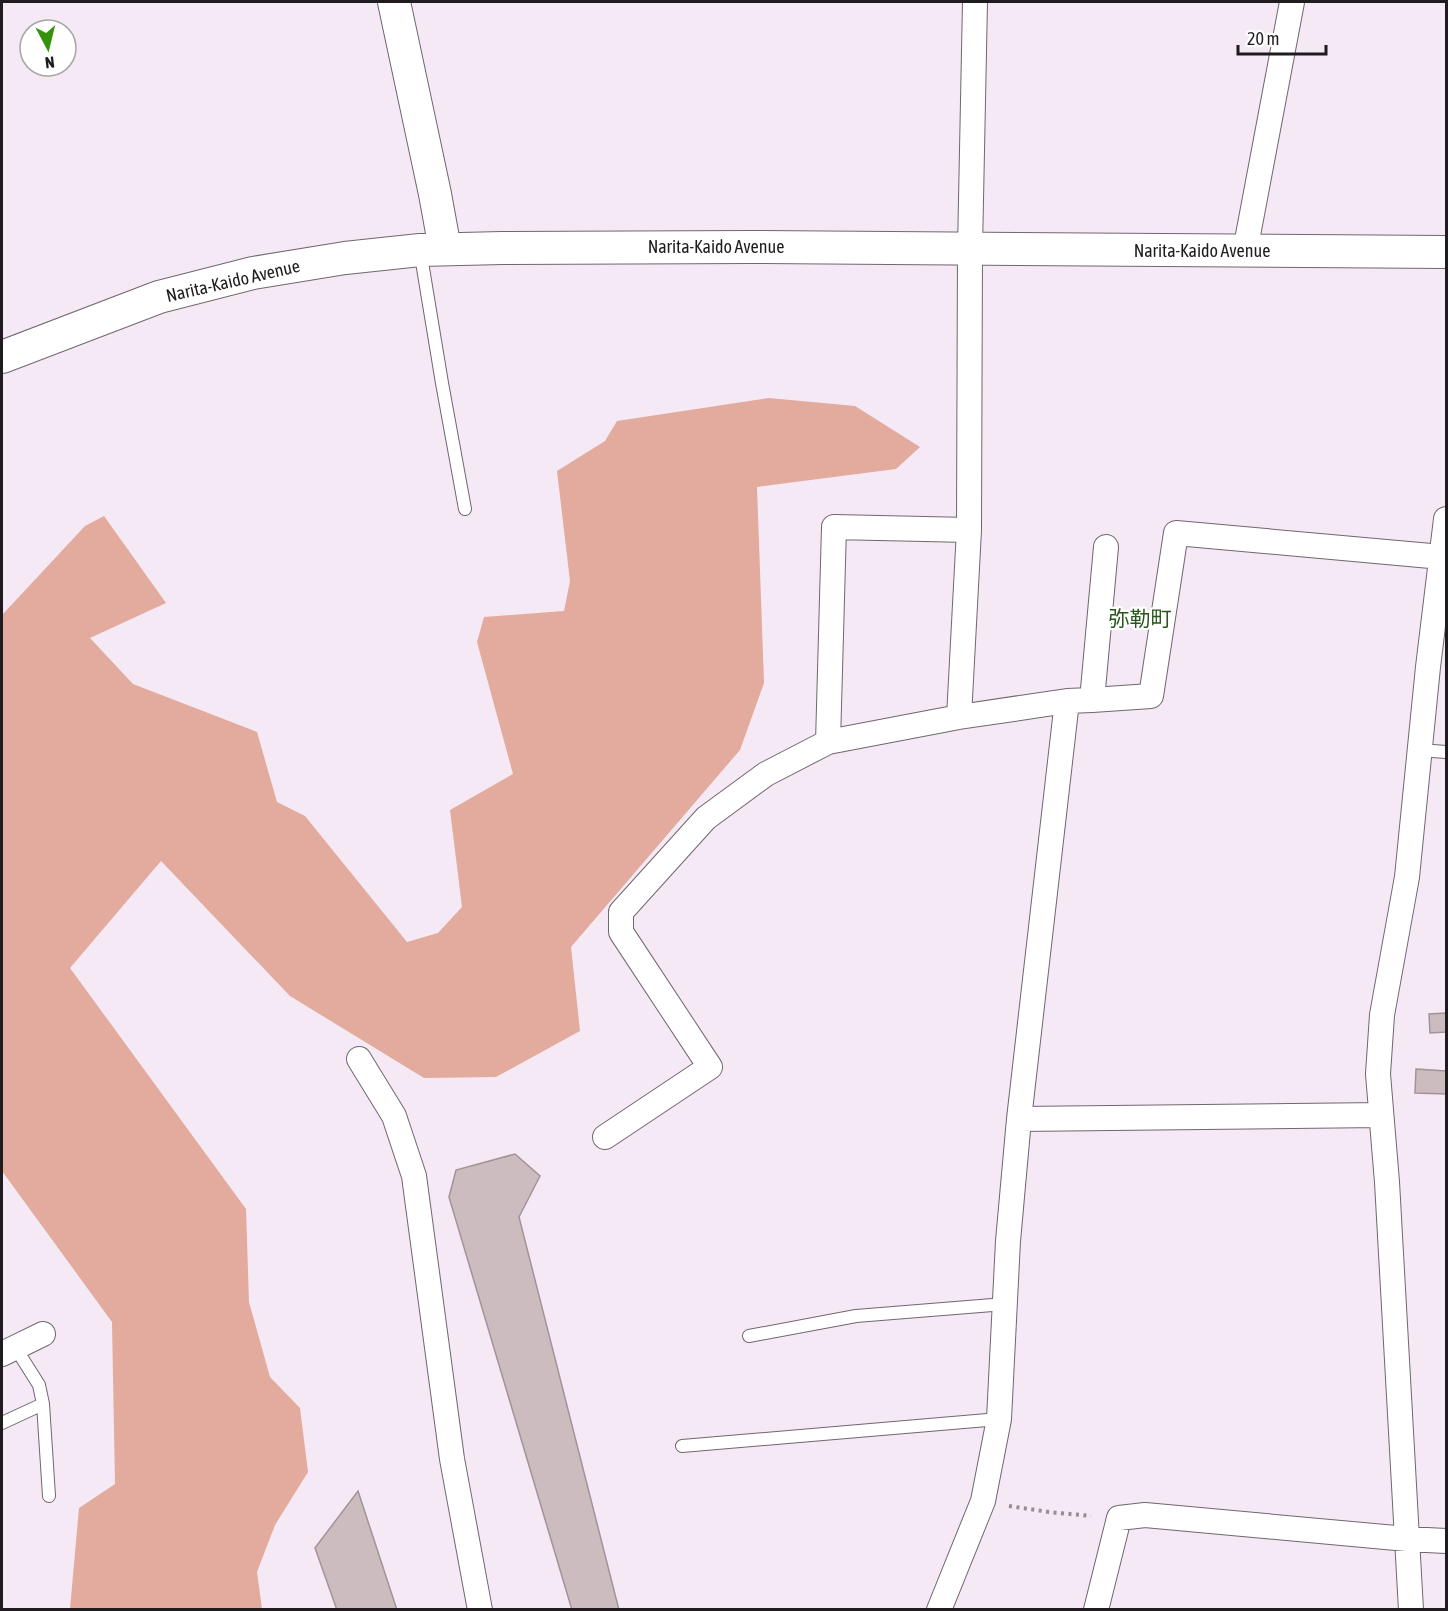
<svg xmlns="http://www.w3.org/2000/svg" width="1448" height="1611" viewBox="0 0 1448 1611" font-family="'Asap Condensed','Noto Sans JP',sans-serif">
<rect width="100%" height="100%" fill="#f4e9f4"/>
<path fill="#e2ab9e" d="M769,398L855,406L920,447L896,469L757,487L764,683L740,750L571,947L580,1031L496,1077L424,1078L290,996L161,861L70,968L246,1209L249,1302L270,1377L300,1408L308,1472L275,1525L257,1572L262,1609H70L79,1508L115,1484L112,1322L2,1171V615L85,526L104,516L166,603L90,638L133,684L257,732L277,802L305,816L407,942L438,933L462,907L450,810L513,774L477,642L484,617L564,611L570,581L557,471L605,441L617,421Z"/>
<path fill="#ccbcc0" stroke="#a39397" stroke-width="1.5" d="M1446,1013V1032L1430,1033L1429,1014Z
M1416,1069L1446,1071V1094L1415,1093Z
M515,1154L540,1176L519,1217L619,1610H572L449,1197L456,1170Z
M358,1491L397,1610H337L315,1548Z"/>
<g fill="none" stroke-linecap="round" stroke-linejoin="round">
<g stroke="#706670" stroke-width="14">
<path id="service" d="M420,250L442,383L465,509
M1419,750L1446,752
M749,1336L856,1316L1005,1304
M15,1347L39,1385L43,1404L49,1496
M2,1423L43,1404
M682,1446L999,1419"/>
</g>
<g stroke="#706670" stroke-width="26">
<path id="minor" d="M1245,251L1292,2
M1092,700L1151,696L1176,533L1442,557
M959,717L969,530L970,249L975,2
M828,742L834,527L969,530
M359,1059L394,1116L414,1176L452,1459L480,1610
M1019,1119L1067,701
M605,1137L710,1067L621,932V912L706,818L766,774L828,742L959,717L1067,701L1092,700L1106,547
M2,1354L43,1334
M939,1610L983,1501L999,1419L1008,1241L1019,1119L1381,1115
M1096,1610L1119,1518L1145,1515L1407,1539L1446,1541
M1411,1610L1387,1182L1378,1074L1382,1015L1407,877L1428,667L1446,519"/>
</g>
<g stroke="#706670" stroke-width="34">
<path id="tertiary" d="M394,2L435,194L445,249
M2,357L159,297L253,273L345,258L420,250L502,248L751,247L1446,252"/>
</g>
<path stroke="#958d95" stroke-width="4" stroke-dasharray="3 4.5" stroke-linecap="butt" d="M1009,1506L1049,1512L1091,1516"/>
<use href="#service" stroke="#fff" stroke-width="12"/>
<use href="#minor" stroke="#fff" stroke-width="24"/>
<use href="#tertiary" stroke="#fff" stroke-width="32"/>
</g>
<g text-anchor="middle" stroke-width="4.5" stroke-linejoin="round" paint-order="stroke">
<g font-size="18" fill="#1f1b1f" stroke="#fff">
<text x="716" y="253">Narita-Kaido Avenue</text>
<text x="1202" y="257">Narita-Kaido Avenue</text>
<text transform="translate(233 281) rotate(-13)" y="6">Narita-Kaido Avenue</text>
</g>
<g font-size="21" fill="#29561c" stroke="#fff">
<text x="1140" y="626">弥勒町</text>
</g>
</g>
<rect width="1448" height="1611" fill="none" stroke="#1f1b1f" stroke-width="6"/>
<g transform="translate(48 48) rotate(173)"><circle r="28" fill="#ffffff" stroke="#a5a4a5" stroke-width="1.5"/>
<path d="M0-4.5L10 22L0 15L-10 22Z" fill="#35920b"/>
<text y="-9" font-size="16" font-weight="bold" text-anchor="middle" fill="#1f1b1f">N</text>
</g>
<path d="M1238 45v9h88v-9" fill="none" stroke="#1f1b1f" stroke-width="3"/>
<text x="1247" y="45" font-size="18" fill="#1f1b1f" stroke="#ffffff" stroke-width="4.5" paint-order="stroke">20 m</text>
</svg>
